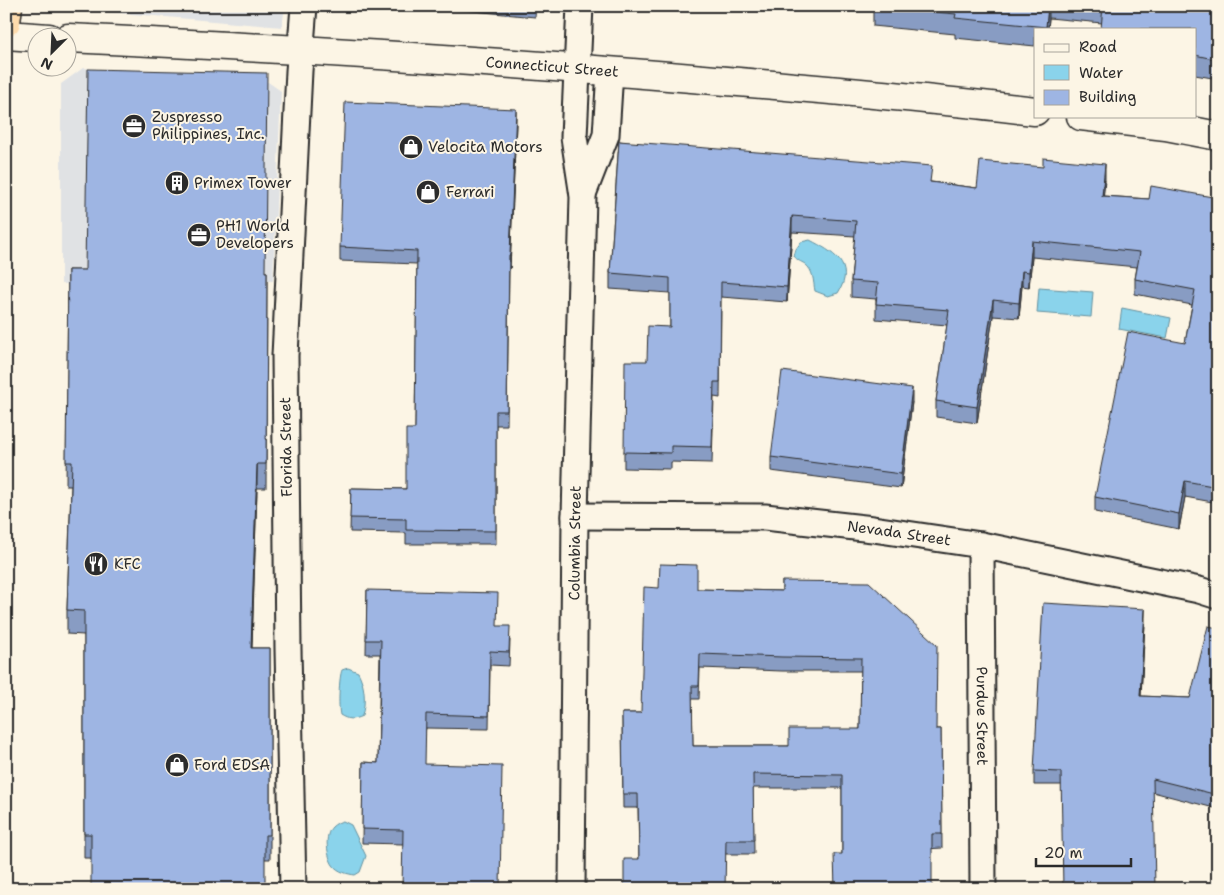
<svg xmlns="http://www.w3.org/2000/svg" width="1224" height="895" viewBox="0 0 1224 895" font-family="'Shantell Sans',sans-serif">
<rect width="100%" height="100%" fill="#fcf5e5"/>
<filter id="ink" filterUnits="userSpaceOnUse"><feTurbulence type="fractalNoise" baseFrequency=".02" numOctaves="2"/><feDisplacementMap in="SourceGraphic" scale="10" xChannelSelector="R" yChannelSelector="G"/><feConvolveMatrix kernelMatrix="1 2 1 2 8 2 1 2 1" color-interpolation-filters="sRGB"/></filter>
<g filter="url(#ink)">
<path fill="#e0e2e4" d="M82,6H285L282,27L85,10Z
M83,68L268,82L281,91L273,281L61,284V84Z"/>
<path fill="#8ad3eb" stroke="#64909e" d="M810,240C833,252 856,265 838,293L828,296L815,291C813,281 814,271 805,264C800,261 798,261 794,256L796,249L801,242Z
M1039,288L1093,292L1091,317L1037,313Z
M1122,308L1171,318L1167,338L1119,329Z
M348,668L358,672C365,685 366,702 362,716C353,720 348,720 340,715C338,707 339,677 342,670Z
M343,821L351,825L366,856L360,872L355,875C348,874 338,872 333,865C327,856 324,835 332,827C335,824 339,822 343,821Z"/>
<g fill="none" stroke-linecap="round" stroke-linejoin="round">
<g stroke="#2b2b2b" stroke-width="29">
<g id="street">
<path d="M583,194L606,135L610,71"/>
<path id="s1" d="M575,516L765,517L873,529L981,545L1199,590L1218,596"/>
<path id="s2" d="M981,545L983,889"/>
<path d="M293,889L288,649L285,356L299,71L304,6"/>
<path id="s3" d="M572,889L575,516L583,196L574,137L580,6"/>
</g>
</g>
<g stroke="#2b2b2b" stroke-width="31">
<g id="secondary">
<path d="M6,35L49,38"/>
<path id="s4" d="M68,38C284,48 499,61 715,80C822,89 929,98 1035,111"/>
<path d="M1081,116L1166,126L1218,136"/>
</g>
</g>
<g stroke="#2b2b2b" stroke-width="31">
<path id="highway" d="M6,22L8,6"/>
</g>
<use href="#street" stroke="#fcf5e5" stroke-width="25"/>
<use href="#secondary" stroke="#fcf5e5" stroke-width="28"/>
<use href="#highway" stroke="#fedbac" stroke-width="28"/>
</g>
<path fill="#889cc3" stroke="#2b2b2b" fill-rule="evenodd" d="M421,6H536L535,17Z
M822,6H1218V79L1195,75V29L1102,23L1049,18L1048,29H1035V46L955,38V34L873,26V11Z
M516,123L510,269H509L507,425H496V544H406V533L350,532L351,488L406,489L415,429L417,264L340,261V247Z
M619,141L977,188L1105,180L1103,196L1149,199L1218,198V503L1185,497L1179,529L1095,512V497L1185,343L1192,305L1135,294V279L1137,267L1032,257L1029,287L1022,286L1019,318L993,316L977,423L936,417V401L947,325L876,319V299L851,297V281L855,236L792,232L787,302L721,297L720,398L714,397L712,463L671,462V469L624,468V452L647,361L670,327V293L610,289V273Z
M68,270L267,272L266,488H257L252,648H270V859L84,858V635L67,634V610L71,486H66Z
M912,402L901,488L771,471V457Z
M782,581L936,729H941L942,848L842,854V788H753L754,854H726L639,859L638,808H623L622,713H641L697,589L782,591ZM700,668L782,671H861L860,729L789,746H693L692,699H699Z
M367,590L497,626L510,640L509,666L490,665L489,729L426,728L403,844L362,843L363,762L378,763L380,654H366Z
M1145,623L1141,696L1190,698L1218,628V809L1153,792L1061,785H1034V771Z"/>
<path fill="#6f7f9f" stroke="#2b2b2b" d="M1048,6H1049V18L1048,29H1046Z
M516,109V123L510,269V255Z
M1105,164V180L1102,211V196Z
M792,216V232L787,302V287Z
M1032,241V257L1029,287V272Z
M1022,271V286L1019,318V303Z
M993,300V316L977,423V407Z
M912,388V402L901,488V474Z
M1218,415V431L1216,426Z
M257,464V488L251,671V648Z
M1185,481V497L1179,529V514Z
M1145,609V623L1140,710V696Z"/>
<path fill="#9eb5e3" stroke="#2b2b2b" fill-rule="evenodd" d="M873,6H1048L1046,27L955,18L956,14Z
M1103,6H1218V60L1195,55V29H1101Z
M88,69L267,73L265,272H267L266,464H257L251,648H270V835H265V889H91V834H84V611L67,610L72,462H66L68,270H85Z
M345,102L516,109L510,255H509L507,411H496V531L406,530V519L350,518L351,488L406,489V429H415L417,251L340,247Z
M619,141L932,166L930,182L977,188L980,161L1043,167V158L1105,164L1102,196L1149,199L1151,186L1218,198V415L1216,426H1218V487L1185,481L1179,514L1095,497L1128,332L1185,343L1195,290L1135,279L1140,252L1032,241L1029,272L1022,271L1019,303L993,300L977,407L936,401L949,310L876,304L878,283L851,281L856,221L792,216L787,287L721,282L720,382H714L712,447L671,446V453L624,452L625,361H647L648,326L670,327V278L610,273Z
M782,371L912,388L901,474L771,457Z
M660,564L697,565V589L782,591V581L869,582L937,645L936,729H941L942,834H932V889H835L834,854H842V775L753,774L754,840H726L725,889H624V859H639L638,794H623L622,713H641L644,587L659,588ZM700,654L782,657L861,658L860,729H789V746H693L692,686H699Z
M367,590L498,593L497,626H510L509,652L490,651L489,716L426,714L425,764L502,766L500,889H402L403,830L362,829L363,762L378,763L381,640H366Z
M1043,603L1145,609L1140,696L1190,698L1208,626L1218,628V795L1153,779L1155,889H1063L1061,772L1034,771Z"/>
</g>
<defs>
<g id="office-disc" transform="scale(1.25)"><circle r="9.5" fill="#2b2b2b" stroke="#fcf5e5"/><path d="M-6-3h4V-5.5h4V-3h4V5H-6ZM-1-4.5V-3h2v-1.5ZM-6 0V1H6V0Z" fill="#fff"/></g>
<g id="shop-disc" transform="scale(1.25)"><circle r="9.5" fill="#2b2b2b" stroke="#fcf5e5"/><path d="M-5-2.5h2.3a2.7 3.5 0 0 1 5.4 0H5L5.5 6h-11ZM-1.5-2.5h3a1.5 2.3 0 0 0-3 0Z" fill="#fff"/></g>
<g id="building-disc" transform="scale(1.25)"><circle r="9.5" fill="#2b2b2b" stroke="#fcf5e5"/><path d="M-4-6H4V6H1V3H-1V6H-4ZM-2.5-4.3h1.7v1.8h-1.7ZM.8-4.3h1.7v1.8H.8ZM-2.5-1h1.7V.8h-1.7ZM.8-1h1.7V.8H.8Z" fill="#fff"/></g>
<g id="restaurant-disc" transform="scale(1.25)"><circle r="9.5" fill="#2b2b2b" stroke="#fcf5e5"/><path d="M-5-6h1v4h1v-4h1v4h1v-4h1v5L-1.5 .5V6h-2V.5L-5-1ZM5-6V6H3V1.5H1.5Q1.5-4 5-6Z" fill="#fff"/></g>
</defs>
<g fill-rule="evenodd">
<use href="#office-disc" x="134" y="126"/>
<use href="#shop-disc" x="411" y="147"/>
<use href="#building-disc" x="177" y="183"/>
<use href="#shop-disc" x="428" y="192"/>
<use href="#office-disc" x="199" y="235"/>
<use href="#restaurant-disc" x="96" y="564"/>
<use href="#shop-disc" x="177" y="765"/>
</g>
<g text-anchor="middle" stroke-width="4" stroke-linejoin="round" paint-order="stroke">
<g font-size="15" fill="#2b2b2b" stroke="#fcf5e5">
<text dy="5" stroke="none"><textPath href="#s4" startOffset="485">Connecticut Street</textPath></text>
<text transform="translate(286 447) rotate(-91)" y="5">Florida Street</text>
<text dy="5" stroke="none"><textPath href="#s1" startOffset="325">Nevada Street</textPath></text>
<text dy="5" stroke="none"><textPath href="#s3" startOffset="346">Columbia Street</textPath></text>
<text dy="5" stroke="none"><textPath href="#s2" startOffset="171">Purdue Street</textPath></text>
</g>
<g font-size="15" fill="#2b2b2b" stroke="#fcf5e5" text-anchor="start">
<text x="152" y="122">Zuspresso<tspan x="152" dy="17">Philippines, Inc.</tspan></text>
<text x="428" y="152">Velocita Motors</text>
<text x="194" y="188">Primex Tower</text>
<text x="446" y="197">Ferrari</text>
<text x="216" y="231">PH1 World<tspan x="216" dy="17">Developers</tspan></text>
<text x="114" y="569">KFC</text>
<text x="194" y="770">Ford EDSA</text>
</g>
</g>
<rect width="1224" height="895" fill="none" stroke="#fcf5e5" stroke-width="25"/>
<rect x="12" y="12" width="1199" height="870" fill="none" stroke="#2b2b2b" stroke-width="2" filter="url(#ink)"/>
<rect x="1034" y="28" width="162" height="90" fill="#fcf5e5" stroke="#a8a49b"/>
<rect x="1044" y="44" width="25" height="8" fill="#fcf5e5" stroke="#a8a49b"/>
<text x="1079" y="52" font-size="15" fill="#2b2b2b">Road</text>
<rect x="1044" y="65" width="25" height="15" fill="#8ad3eb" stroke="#a8a49b"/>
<text x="1079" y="78" font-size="15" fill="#2b2b2b">Water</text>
<rect x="1044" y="90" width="25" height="15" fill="#9eb5e3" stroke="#a8a49b"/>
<text x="1079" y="102" font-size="15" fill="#2b2b2b">Building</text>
<g transform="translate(52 52) rotate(204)"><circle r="24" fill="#fcf5e5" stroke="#a8a49b"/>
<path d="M0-4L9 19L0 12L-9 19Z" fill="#2b2b2b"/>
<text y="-8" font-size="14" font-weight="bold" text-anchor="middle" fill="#2b2b2b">N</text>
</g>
<path d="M1036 858v8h95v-8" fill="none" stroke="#2b2b2b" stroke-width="2.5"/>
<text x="1044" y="858" font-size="15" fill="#2b2b2b" stroke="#fcf5e5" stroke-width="4" paint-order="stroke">20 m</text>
</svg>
